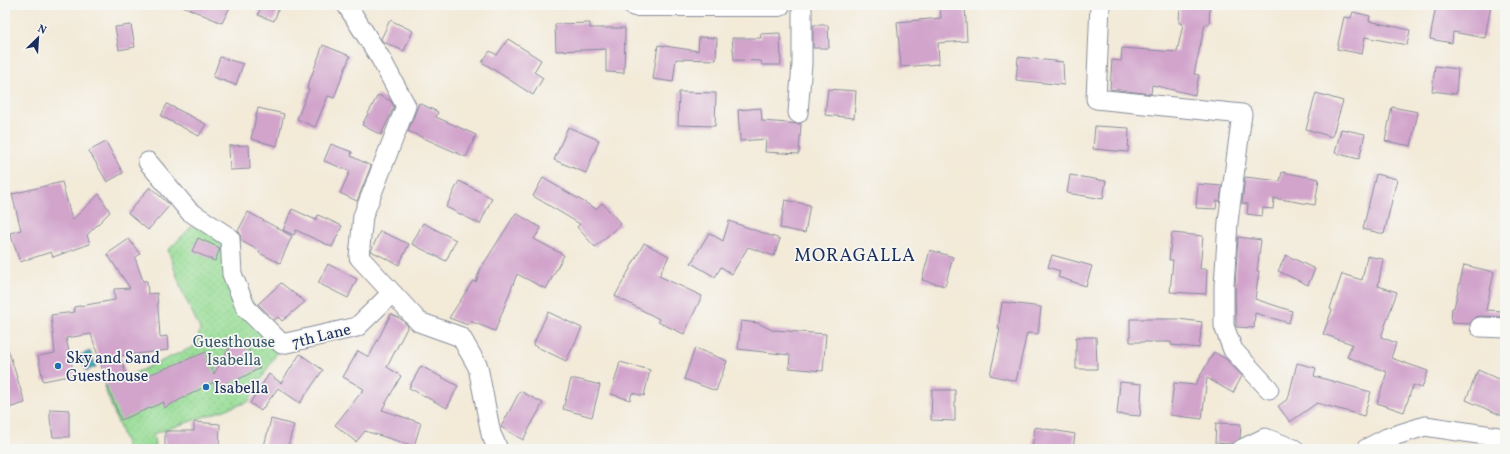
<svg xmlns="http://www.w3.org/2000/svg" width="1510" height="454" viewBox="0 0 1510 454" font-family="Vollkorn,serif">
<defs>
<pattern id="grass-dots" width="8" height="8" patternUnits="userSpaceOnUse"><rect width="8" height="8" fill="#98dd96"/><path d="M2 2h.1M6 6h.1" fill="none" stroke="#82be84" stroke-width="1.8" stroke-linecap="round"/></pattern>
<pattern id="water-ripples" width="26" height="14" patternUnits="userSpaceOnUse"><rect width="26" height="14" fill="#3daabd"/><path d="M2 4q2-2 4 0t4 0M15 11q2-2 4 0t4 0" fill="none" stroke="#328b9d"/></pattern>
</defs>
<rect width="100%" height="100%" fill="#f6f6f2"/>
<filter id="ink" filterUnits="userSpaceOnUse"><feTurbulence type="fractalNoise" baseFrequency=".025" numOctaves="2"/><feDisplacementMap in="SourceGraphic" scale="8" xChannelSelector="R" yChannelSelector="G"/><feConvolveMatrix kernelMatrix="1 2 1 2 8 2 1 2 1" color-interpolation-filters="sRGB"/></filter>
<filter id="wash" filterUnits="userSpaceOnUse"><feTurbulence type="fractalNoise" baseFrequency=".012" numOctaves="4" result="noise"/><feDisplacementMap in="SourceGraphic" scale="16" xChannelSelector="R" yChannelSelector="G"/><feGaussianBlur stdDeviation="0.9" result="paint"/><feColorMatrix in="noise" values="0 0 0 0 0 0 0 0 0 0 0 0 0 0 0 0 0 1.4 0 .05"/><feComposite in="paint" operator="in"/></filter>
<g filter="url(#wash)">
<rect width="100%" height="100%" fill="#f3ead8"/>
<path fill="url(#grass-dots)" stroke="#5a867a" d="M199,219L230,238L232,274L282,344L248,402L153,434L156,449H128L104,387L197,345L200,329L182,291L168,250Z"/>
<path fill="url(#water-ripples)" stroke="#2c6c8e" d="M90,351L96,367L86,371L80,355Z"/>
<g id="blocks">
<path fill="#d2a4cc" d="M180,5H231L222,23Z
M261,5H280L274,21L258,15Z
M965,5L967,41L938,43L939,64L901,67L897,22L941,18L940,7Z
M1180,5H1210L1209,25L1205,24L1194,74L1199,75L1195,95L1152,85L1151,94L1110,89L1112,60L1121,61L1122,48L1177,52L1183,24L1179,23Z
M1436,5H1491L1485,38L1453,32L1452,43L1430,39Z
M1353,12L1370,16L1369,21L1410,30L1407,45L1365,37L1362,54L1337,49L1344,17L1351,18Z
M390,20L413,31L404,51L383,42L381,39Z
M590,23V28H625L624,73L606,72V49L556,51L555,24Z
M131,25L135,47L119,50L115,27Z
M813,25H828L829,48H813Z
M780,33L781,65H762L761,61L734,60L732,38H761L760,34Z
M699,37L717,38L716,60L676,59L673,82L653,79L658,45L698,51Z
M508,39L541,60L534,72L543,78L533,95L482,62L490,51L497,55Z
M323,45L350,56L334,98L328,96L315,127L297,119L309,89L307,88Z
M220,57L243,64L236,85L213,77Z
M1018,57L1063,62L1064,85L1016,80Z
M1435,66L1458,69L1456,94L1432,91Z
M828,89L856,91L854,118L825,115Z
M679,92L716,93L715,126L678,125Z
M1316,93L1343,101L1332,137L1306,129Z
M378,95L391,101L394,107L381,135L362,125Z
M419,103L438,112L436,117L476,135L466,157L408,131Z
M167,104L206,124L199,136L161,116Z
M1392,107L1418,112L1411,146L1385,141Z
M258,108L284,114L277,146L251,139Z
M761,108L762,121L801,124L799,154L765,152L766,139L740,141L738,110Z
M1095,126L1129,128L1128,152L1093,149Z
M568,127L599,140L586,173L554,160Z
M1341,129L1365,134L1359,159L1335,153Z
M106,142L123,173L107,182L89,151Z
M331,144L352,152L351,156L371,166L357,201L340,193L350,171L324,161Z
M249,145L250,169L230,170L229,146Z
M1282,172L1319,179L1315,205L1274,198L1273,209L1263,208L1262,216L1247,214L1248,204L1242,203L1245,177L1280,181Z
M1376,174L1397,179L1384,234L1363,229Z
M1070,175L1106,181L1103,199L1067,193Z
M543,178L596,209L602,203L621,224L595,247L577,227L580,224L533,196Z
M459,181L492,198L480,224L446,207Z
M62,182L72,220L99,194L110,212L87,235L90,244L53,257L51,252L20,262L10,233L21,230L12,194Z
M1198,184L1222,186L1220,201H1217L1216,209L1196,208Z
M150,187L170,205L148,230L128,213Z
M785,200L810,205L805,233L780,228Z
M292,209L316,220L318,215L342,226L332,247L296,230L294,235L283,230Z
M248,212L292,236L280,263L259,253L260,251L241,241L240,233L238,231Z
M516,213L541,228L534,239L564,255L546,289L517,274L495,331L470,321L468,325L449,318L473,281L476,282L481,268Z
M729,221L780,239L774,256L748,247L732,274L721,267L715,277L691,263L709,233L723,241Z
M423,223L456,240L446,261L412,244Z
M380,231L409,244L399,265L371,251Z
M1172,233L1203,236L1200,269H1207L1206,294L1170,292L1173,260H1169Z
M1238,237L1261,240L1257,271H1259L1255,299L1292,311L1289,323L1255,313L1254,328L1236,327L1235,286Z
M198,238L220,248L215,261L192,251Z
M129,239L140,254L135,258L143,281H147L148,294L157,293L160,337L167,336L168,350L120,356L129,383L206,352L214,374L231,345L242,347L250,351L247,359L260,368L218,390L214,382L164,408V402L121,420L109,390L91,334L66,338L74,375L43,381L38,356L55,353L51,315L75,312L74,307L115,300L114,289L130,288L107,254Z
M644,243L669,256L659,276L702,296L684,334L658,322L659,319L615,296Z
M930,250L953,257L945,286L922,280Z
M1052,255L1092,266L1086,286L1058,277L1060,271L1048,267Z
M1286,255L1315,269L1308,285L1278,271Z
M1367,256L1383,259L1378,286L1397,292L1381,337L1396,343L1391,358L1428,371L1422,388L1413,385L1404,412L1377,403L1387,372L1347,357L1352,344L1323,334L1332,310L1330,309L1342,274L1362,280Z
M328,264L357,279L348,298L318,283Z
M1464,265L1494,272L1486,310L1505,311V317L1480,316L1475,317L1470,324L1451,323L1452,308H1454Z
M281,283L305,302L282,321L278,317L274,320L258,304Z
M1002,302L1041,307L1038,334L1027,333L1016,381L990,375L1000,329H998Z
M548,312L582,328L566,361L533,345Z
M391,314L401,319L408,326L387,367L401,376L382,410L421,423L414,446L365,431L356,442L335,425L364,389L343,377L358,351L369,357Z
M1130,319H1178L1202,322L1199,348L1171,345V342H1130Z
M741,321L758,323L774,331V330L826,334L823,371L789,368L790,355L738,349Z
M1076,337H1096L1097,369H1076Z
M695,348L727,361L716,391L684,379Z
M8,349L25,403L5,409V350Z
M1214,352L1226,359L1242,376L1233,393L1207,378L1202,419L1170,415L1174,383L1195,385Z
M300,354L323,370L300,403L278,388L261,411L250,403L269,374L281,383Z
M620,362L650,370L644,396L632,393L630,400L611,394Z
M1297,363L1316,368L1314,376L1371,392L1364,416L1317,403L1290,422L1278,406L1288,399Z
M421,366L458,386L447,408L409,388Z
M1478,370L1505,382V417L1466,400Z
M571,379H576L600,385L592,417L563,409Z
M1120,382L1142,384L1140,416L1117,414Z
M932,390H955V421L931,420Z
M520,391L543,403L523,440L501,427Z
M50,409L69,410V437H53L50,419Z
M271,419L294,425L287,449H270L271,447L264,446Z
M194,422L220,424L219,449H165V431H194Z
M1216,423L1241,424L1240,438L1233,444L1215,443Z
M1035,427L1075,434L1073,449H1032Z"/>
</g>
</g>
<g filter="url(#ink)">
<use href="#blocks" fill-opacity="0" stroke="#878c9b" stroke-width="1"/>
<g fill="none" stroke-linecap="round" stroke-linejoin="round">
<g stroke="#878c9b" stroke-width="21">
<path id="street" d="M349,5L348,7L381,59L406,106L363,216L359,257L419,322L461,337L478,367L491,434L498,449
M1100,5L1096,99L1242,114L1228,222L1224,286V326L1233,350L1269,389
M798,113L802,64V5
M148,162L189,211L230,238L232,274L246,308L282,344L357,327L392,293
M1480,327L1505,328
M1242,449L1265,438L1294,449
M1366,449L1387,438L1425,426L1505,438"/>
</g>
<g stroke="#878c9b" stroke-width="24">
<path id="secondary" d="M635,5H779"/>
</g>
<use href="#street" stroke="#fff" stroke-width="19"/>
<use href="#secondary" stroke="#fff" stroke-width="22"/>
</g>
</g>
<g fill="#1f6fb2" stroke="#f6f6f2" stroke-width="1.5">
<circle cx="58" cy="366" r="4"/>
<circle cx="206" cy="387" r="4"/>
</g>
<g text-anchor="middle" stroke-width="3.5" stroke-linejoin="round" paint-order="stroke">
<g font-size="16" fill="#1b2f5e" stroke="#f6f6f2">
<text transform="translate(321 335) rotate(-14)" y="6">7th Lane</text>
</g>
<g font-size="16" fill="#3a5a6c" stroke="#f6f6f2">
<text x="234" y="347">Guesthouse<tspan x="234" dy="18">Isabella</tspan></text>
</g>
<g font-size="16" fill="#1b2f5e" stroke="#f6f6f2" text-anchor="start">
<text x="66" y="363">Sky and Sand<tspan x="66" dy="18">Guesthouse</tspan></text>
<text x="214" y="393">Isabella</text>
</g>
<g font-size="18" letter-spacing="1" fill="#1b2f5e" stroke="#f6f6f2">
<text x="855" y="261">MORAGALLA</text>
</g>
</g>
<rect width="1510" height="454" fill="none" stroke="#f6f6f2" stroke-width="20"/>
<g transform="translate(38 38) rotate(25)" stroke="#f6f6f2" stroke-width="3" paint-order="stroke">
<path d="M0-3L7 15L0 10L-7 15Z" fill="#1b2f5e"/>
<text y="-6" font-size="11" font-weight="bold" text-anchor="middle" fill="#1b2f5e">N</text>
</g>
</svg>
